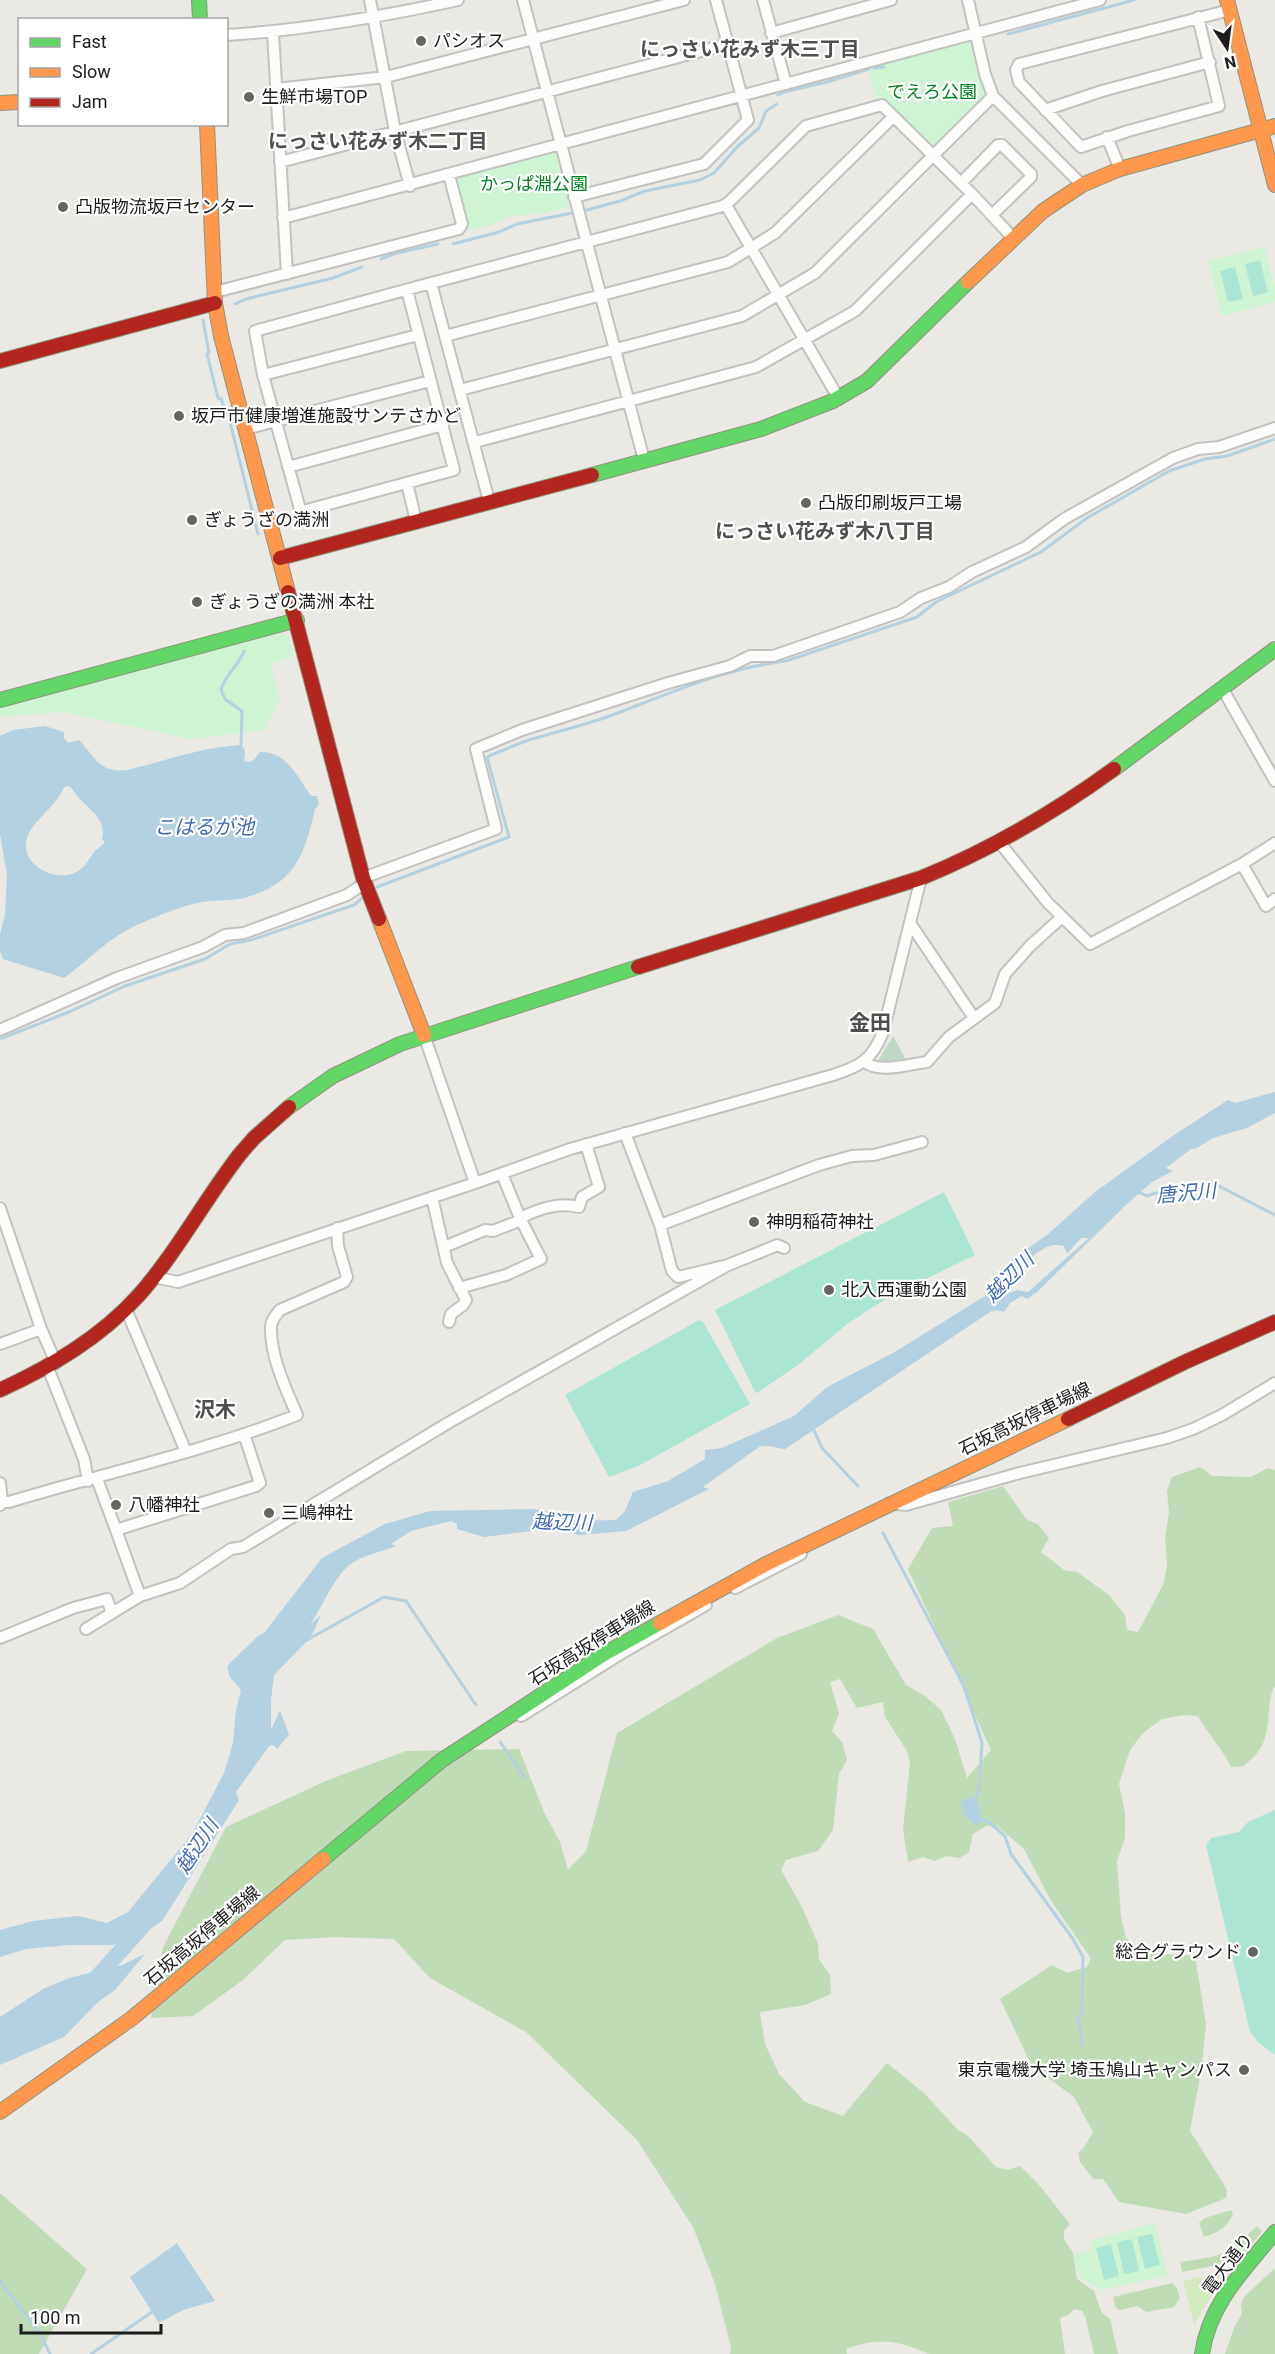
<svg xmlns="http://www.w3.org/2000/svg" width="1275" height="2354" viewBox="0 0 1275 2354" font-family="Roboto,'Noto Sans JP',sans-serif">
<rect width="100%" height="100%" fill="#eae9e4"/>
<path fill="#d1ebbf" d="M1232,2270L1206,2304L1194,2325L1183,2281Z"/>
<path fill="#bfdcb7" d="M1200,1467L1212,1476L1251,1477L1268,1468L1275,1470V1685C1265,1704 1272,1731 1260,1749C1256,1755 1249,1761 1244,1766L1231,1767C1222,1748 1208,1734 1198,1716L1184,1715L1162,1719L1143,1733L1130,1750L1119,1784L1125,1814V1838L1117,1861L1121,1917L1126,1938L1144,1953L1195,1956L1206,2024L1202,2066L1190,2131L1223,2183L1227,2190L1226,2198L1186,2214L1119,2202L1103,2179H1093L1080,2162L1078,2153L1083,2149L1093,2132L1074,2097L1032,2066L1000,1999L1052,1965L1067,1973L1087,1967L1091,1958L1051,1901L1024,1849L996,1825L986,1826L973,1834L969,1852L960,1858L946,1856L935,1861L923,1857L908,1862L903,1829L910,1763L907,1751L885,1717L883,1702L857,1708L840,1679L830,1682L839,1713L832,1731L842,1742L847,1760L839,1774L833,1830L818,1851L786,1860L781,1870L802,1907L818,1944L819,1959L830,1975L831,1994L805,2005L760,2012L765,2044L779,2074L805,2102L843,2116L887,2063L924,2093L958,2130L968,2136L996,2167L1008,2170L1020,2166L1039,2185L1070,2224L1064,2231V2239L1073,2253L1077,2279L1094,2291L1102,2313L1110,2319L1118,2354H1094L1085,2316L1082,2311L1074,2309L1068,2315L1060,2318L1065,2354H929C897,2340 879,2337 846,2349L847,2354H730L731,2348L715,2284L693,2227L637,2140L526,2032L430,1978L394,1939L335,1937L285,1940L243,1980L193,2016L151,2018L163,1947L226,1827L328,1780L406,1751L519,1749L544,1812L560,1842L568,1870L586,1851L617,1733L777,1638L838,1615L873,1629L906,1685L925,1696L941,1710L955,1739L967,1778L991,1750L908,1569L932,1528L953,1526L948,1502L1003,1486L1027,1520L1038,1524L1049,1538L1041,1552L1064,1570L1077,1572L1109,1595L1125,1615L1127,1630L1138,1632L1164,1583L1167,1563L1165,1537L1169,1513L1167,1491L1172,1477Z
M0,2193L87,2269L39,2354H0Z
M1231,2210L1233,2214C1228,2227 1217,2233 1204,2237L1199,2223L1205,2218Z
M1257,2226L1262,2232L1242,2256L1218,2265L1182,2272L1180,2262C1223,2256 1226,2256 1257,2226Z
M1275,2268V2354H1225L1234,2328L1242,2313L1241,2304L1245,2296Z
M1172,2283L1177,2288L1180,2298L1174,2307L1146,2312L1138,2306L1120,2310L1116,2308L1113,2297Z"/>
<path fill="#c1d7c5" d="M893,1036L905,1058L904,1061L876,1064Z"/>
<path fill="#cef4d4" d="M966,41L973,45L986,93L984,99L934,148L930,149L878,103L868,66Z
M551,151L556,154L570,207L542,213L511,216L487,226L468,230L454,180L457,175Z
M1264,247L1275,288V302L1222,316L1208,261Z
M281,633L289,637L294,656L270,664L280,698L264,730L191,739L64,712L0,717V706Z
M1155,2223L1168,2275L1102,2290L1080,2278L1074,2254L1092,2250L1090,2241Z"/>
<path fill="#abe6d5" d="M1260,260L1268,292L1253,296L1245,264Z
M1235,267L1243,299L1228,302L1220,271Z
M944,1192L975,1255L893,1295L868,1310L846,1325L798,1365L757,1393L755,1392L715,1310Z
M699,1320L703,1322L750,1404L640,1465L609,1477L565,1395Z
M1275,1810V2055L1258,2042L1250,2032L1206,1845L1211,1838L1239,1832L1248,1822Z
M1152,2234L1160,2265L1145,2269L1137,2237Z
M1132,2239L1139,2271L1124,2274L1117,2242Z
M1111,2244L1119,2276L1104,2280L1096,2248Z"/>
<path fill="#b4d1e1" fill-rule="evenodd" d="M45,726L64,732V738L68,743L79,740C96,758 99,773 127,770C165,761 202,747 241,745L245,750L244,761C253,764 255,758 260,752C287,751 298,778 311,796H317L319,805L315,809C304,858 293,887 239,899C227,901 214,900 202,902C180,906 158,916 137,925C109,937 88,961 64,978L3,959L0,951V935L5,914L7,875L0,834V736L13,730ZM69,786C74,790 75,794 79,798C90,810 107,820 102,839L105,842C102,846 98,848 95,851C88,860 84,870 72,874C53,880 24,866 26,843C27,824 57,807 64,787Z
M1275,1092V1113L1247,1128L1213,1138L1195,1149H1191L1166,1168L1173,1171L1152,1182L1126,1205L1036,1293L1027,1299L1022,1296L1010,1303L1004,1312L996,1310L990,1312L785,1449C775,1448 769,1444 759,1447L703,1487L709,1489L626,1531L580,1535L550,1529L484,1537L457,1529V1524L451,1521L411,1531L391,1544L397,1546C383,1551 364,1555 352,1563C335,1574 322,1608 310,1625L321,1615L311,1637L274,1675L271,1700V1730L280,1710L289,1735L277,1749L274,1745H270L236,1792L239,1800L162,1921L148,1930L113,1945H69L26,1949L0,1957V1930L33,1921L78,1916L107,1923L128,1912L192,1834L224,1773L233,1743L236,1710L241,1690L230,1677L227,1666L258,1636L264,1633L322,1558L385,1524L430,1511L534,1509L555,1513L567,1521L616,1520L625,1511L633,1492L668,1481L705,1459V1450L722,1448L794,1416L827,1387L893,1353L985,1296L1012,1260L1048,1234L1095,1192L1174,1135L1228,1100L1235,1103ZM1081,1238H1089L1028,1292L1017,1290L997,1298C1005,1282 1035,1248 1054,1245C1055,1245 1064,1246 1064,1246L1067,1254Z
M976,1797L983,1820L976,1826L964,1815L960,1800Z
M145,1954L115,1990L98,2002L64,2037L0,2065V2017L43,1989L69,1978L122,1965Z
M177,2243L215,2301L183,2310L159,2323L130,2277Z"/>
<g fill="none" stroke-linecap="round" stroke-linejoin="round">
<path stroke="#b4d1e1" stroke-width="3" d="M1008,34L1134,0
M874,68L884,67
M778,95L784,92L827,82L869,69
M587,210L620,201L645,191L700,180L714,173L738,146L759,128L766,111L777,104
M453,244L499,232L517,224L572,213
M381,259L393,254L438,244
M235,304L246,299L333,278L362,267
M203,320L209,353L207,354L218,398L221,399L230,422L258,534
M241,745L242,711L225,699L221,690C225,674 239,666 244,651
M377,887L509,837L487,757L489,756C505,750 520,742 536,738C563,730 589,724 615,714C671,693 726,668 786,661L917,617L936,602L1041,552L1087,518L1169,471L1205,459L1227,456L1275,439
M0,1039L69,1012L125,986L205,959L230,944L251,940L354,905L362,898
M1139,1192L1147,1196L1156,1193L1219,1186L1275,1215
M812,1426L822,1448L858,1486
M883,1533L964,1686L982,1743L979,1789L976,1797
M307,1640L384,1597L406,1601L476,1705
M500,1742L525,1778
M983,1820L990,1823L1005,1836L1011,1854L1073,1939L1083,1957L1082,2013L1078,2020L1083,2045
M0,2281L40,2333L50,2354
M91,2354L152,2312"/>
<path stroke="#b4d1e1" stroke-width="16" d="M90,1985L149,1919"/>
<g stroke="#c3c2c0" stroke-width="14">
<path id="street" d="M370,0L395,131L410,186
M523,0L644,460
M763,0L786,84
M968,0L985,74L993,96L1082,185
M1198,17L1219,106L1128,131L1081,147L1019,82L1016,70L1019,64L1230,10
M273,32L287,274
M771,33L891,0
M226,35C305,30 381,17 458,0
M276,89L386,77L684,0
M1045,110L1102,91L1210,62
M1107,137L1120,169
M280,162L728,44
M961,183L998,145H1002L1031,174V177L992,215
M574,197L704,164L748,120L716,0
M726,205L839,399
M283,218L1100,0
M407,290L454,470L303,511L300,509L263,375L255,331L431,283
M215,292L459,229L462,224L449,175
M445,336L728,262L775,233L893,117
M263,375L418,335
M460,390L742,316L815,273L993,96
M245,429L430,381
M475,442L756,367L855,311L972,194
M288,467L443,425
M407,483L416,521
M489,501L431,283L723,206L729,202L806,126L882,105L972,194L1013,238
M1222,688L1275,781
M1000,843L1048,903L1090,944L1242,864L1275,843
M1242,864L1266,906L1275,899
M363,878L496,829L476,749L522,730L668,683L730,666L750,656H773L900,612L921,598L949,587L972,572L1026,547L1064,519L1173,458L1198,449L1219,447L1275,428
M910,923L974,1018
M0,1030L117,978L203,947L225,935L244,933L347,895L365,883
M424,1035L475,1183
M865,1062C879,1074 910,1064 927,1062L949,1037L995,1003L1005,974L1030,946L1062,917
M625,1133L660,1225L672,1271L678,1277L728,1265L773,1247L777,1245L784,1248
M432,1197L447,1263L466,1300L463,1305L451,1314L449,1322
M0,1208L41,1329L56,1363
M520,1218C539,1209 557,1202 579,1207L582,1197L599,1187L586,1144
M660,1225L819,1165L852,1156L874,1155L922,1142
M444,1247L485,1230L493,1231L521,1220
M154,1277L178,1282L475,1183L570,1149L833,1075C861,1066 872,1060 883,1032L921,878
M459,1288L506,1275L541,1259L520,1218L502,1174
M126,1309L186,1452
M0,1344L41,1329
M48,1368L84,1459L88,1481
M97,1479L116,1530L256,1486L260,1483L244,1434
M0,1483L2,1502L0,1505
M2,1502H9C105,1473 203,1452 297,1415C286,1389 270,1356 271,1327C271,1320 276,1315 280,1310L344,1282L347,1277L338,1246L337,1228
M889,1503L906,1505L1016,1474L1167,1438L1193,1429L1222,1415L1275,1383
M735,1588L801,1554
M140,1596L180,1583L231,1549L243,1547L448,1423L728,1265
M86,1629L112,1613
M0,1638L73,1608L107,1599L112,1613L140,1596L116,1530
M521,1716L622,1653L706,1605"/>
</g>
<g stroke="#8f947c" stroke-width="16">
<path id="fast" d="M199,0L200,20
M592,475L761,429L833,401L867,381L968,282
M0,700L297,620
M1114,769L1275,649
M289,1107L333,1076L400,1044L638,967
M323,1859L442,1760L604,1654L660,1623
M1202,2354C1209,2304 1244,2270 1275,2232"/>
</g>
<g stroke="#8f947c" stroke-width="16">
<path id="slow" d="M1227,0L1275,185
M0,103L20,102
M207,124L215,303L221,336L288,592
M968,282L1043,211L1082,185L1120,169L1275,126
M379,919L424,1035
M660,1623L766,1564L1068,1419
M0,2112L131,2019L323,1859"/>
</g>
<g stroke="#8f947c" stroke-width="16">
<path id="jam" d="M0,361L215,303
M280,558L592,475
M288,592L363,878L379,919
M638,967L921,878C992,849 1052,814 1114,769
M0,1390C52,1366 100,1338 139,1295C177,1252 205,1199 240,1154L254,1138L289,1107
M1068,1419L1185,1362L1275,1322"/>
</g>
<use href="#street" stroke="#fcfcfb" stroke-width="10"/>
<use href="#fast" stroke="#63d668" stroke-width="14"/>
<use href="#slow" stroke="#ff974d" stroke-width="14"/>
<use href="#jam" stroke="#b3261e" stroke-width="14"/>
</g>
<g fill="#646462" stroke="#fff" stroke-width="2">
<circle cx="421" cy="41" r="6"/>
<circle cx="249" cy="97" r="6"/>
<circle cx="63" cy="207" r="6"/>
<circle cx="179" cy="416" r="6"/>
<circle cx="806" cy="503" r="6"/>
<circle cx="192" cy="520" r="6"/>
<circle cx="197" cy="602" r="6"/>
<circle cx="754" cy="1222" r="6"/>
<circle cx="829" cy="1290" r="6"/>
<circle cx="116" cy="1505" r="6"/>
<circle cx="269" cy="1513" r="6"/>
<circle cx="1253" cy="1952" r="6"/>
<circle cx="1244" cy="2070" r="6"/>
</g>
<g text-anchor="middle" stroke-width="4.5" stroke-linejoin="round" paint-order="stroke">
<g font-size="18" fill="#1c1c1c" stroke="#fff" text-anchor="start">
<text x="433" y="47">パシオス</text>
<text x="261" y="103">生鮮市場TOP</text>
<text x="75" y="213">凸版物流坂戸センター</text>
<text x="191" y="422">坂戸市健康増進施設サンテさかど</text>
<text x="818" y="509">凸版印刷坂戸工場</text>
<text x="204" y="526">ぎょうざの満洲</text>
<text x="209" y="608">ぎょうざの満洲 本社</text>
<text x="766" y="1228">神明稲荷神社</text>
<text x="841" y="1296">北入西運動公園</text>
<text x="128" y="1511">八幡神社</text>
<text x="281" y="1519">三嶋神社</text>
<text x="1241" y="1958" text-anchor="end">総合グラウンド</text>
<text x="1232" y="2076" text-anchor="end">東京電機大学 埼玉鳩山キャンパス</text>
</g>
<g font-size="18" fill="#03801f" stroke="#fff">
<text x="932" y="98">でえろ公園</text>
<text x="534" y="190">かっぱ淵公園</text>
</g>
<g font-size="18" fill="#1c1c1c" stroke="#fff">
<text transform="translate(1025 1419) rotate(-26)" y="6">石坂高坂停車場線</text>
<text transform="translate(592 1643) rotate(-32)" y="6">石坂高坂停車場線</text>
<text transform="translate(202 1936) rotate(-40)" y="6">石坂高坂停車場線</text>
<text transform="translate(1228 2264) rotate(-53)" y="6">電大通り</text>
</g>
<g font-size="20" font-weight="bold" fill="#4f4f4f" stroke="#fff">
<text x="750" y="56">にっさい花みず木三丁目</text>
<text x="378" y="148">にっさい花みず木二丁目</text>
<text x="825" y="538">にっさい花みず木八丁目</text>
</g>
<g font-size="20" font-style="italic" fill="#426ab1" stroke="#fff">
<text x="204" y="834">こはるが池</text>
<text transform="translate(1186 1193) rotate(-5)" y="7">唐沢川</text>
<text transform="translate(1009 1277) rotate(-45)" y="7">越辺川</text>
<text transform="translate(562 1522) rotate(2)" y="7">越辺川</text>
<text transform="translate(197 1846) rotate(-57)" y="7">越辺川</text>
</g>
<g font-size="21" font-weight="bold" fill="#4f4f4f" stroke="#fff">
<text x="870" y="1030">金田</text>
<text x="215" y="1417">沢木</text>
</g>
</g>
<rect x="18" y="18" width="210" height="108" fill="#ffffff" stroke="#a4a4a4" stroke-width="1.5"/>
<rect x="30" y="38" width="30" height="9" fill="#63d668" stroke="#a4a4a4" stroke-width="1.5"/>
<text x="72" y="48" font-size="18" fill="#1c1c1c">Fast</text>
<rect x="30" y="68" width="30" height="9" fill="#ff974d" stroke="#a4a4a4" stroke-width="1.5"/>
<text x="72" y="78" font-size="18" fill="#1c1c1c">Slow</text>
<rect x="30" y="98" width="30" height="9" fill="#b3261e" stroke="#a4a4a4" stroke-width="1.5"/>
<text x="72" y="108" font-size="18" fill="#1c1c1c">Jam</text>
<g transform="translate(1227 48) rotate(167)" stroke="#ffffff" stroke-width="4.5" paint-order="stroke">
<path d="M0-4.5L10 22L0 15L-10 22Z" fill="#1c1c1c"/>
<text y="-9" font-size="16" font-weight="bold" text-anchor="middle" fill="#1c1c1c">N</text>
</g>
<path d="M21 2324v9h140v-9" fill="none" stroke="#1c1c1c" stroke-width="3"/>
<text x="30" y="2324" font-size="18" fill="#1c1c1c" stroke="#ffffff" stroke-width="4.5" paint-order="stroke">100 m</text>
</svg>
